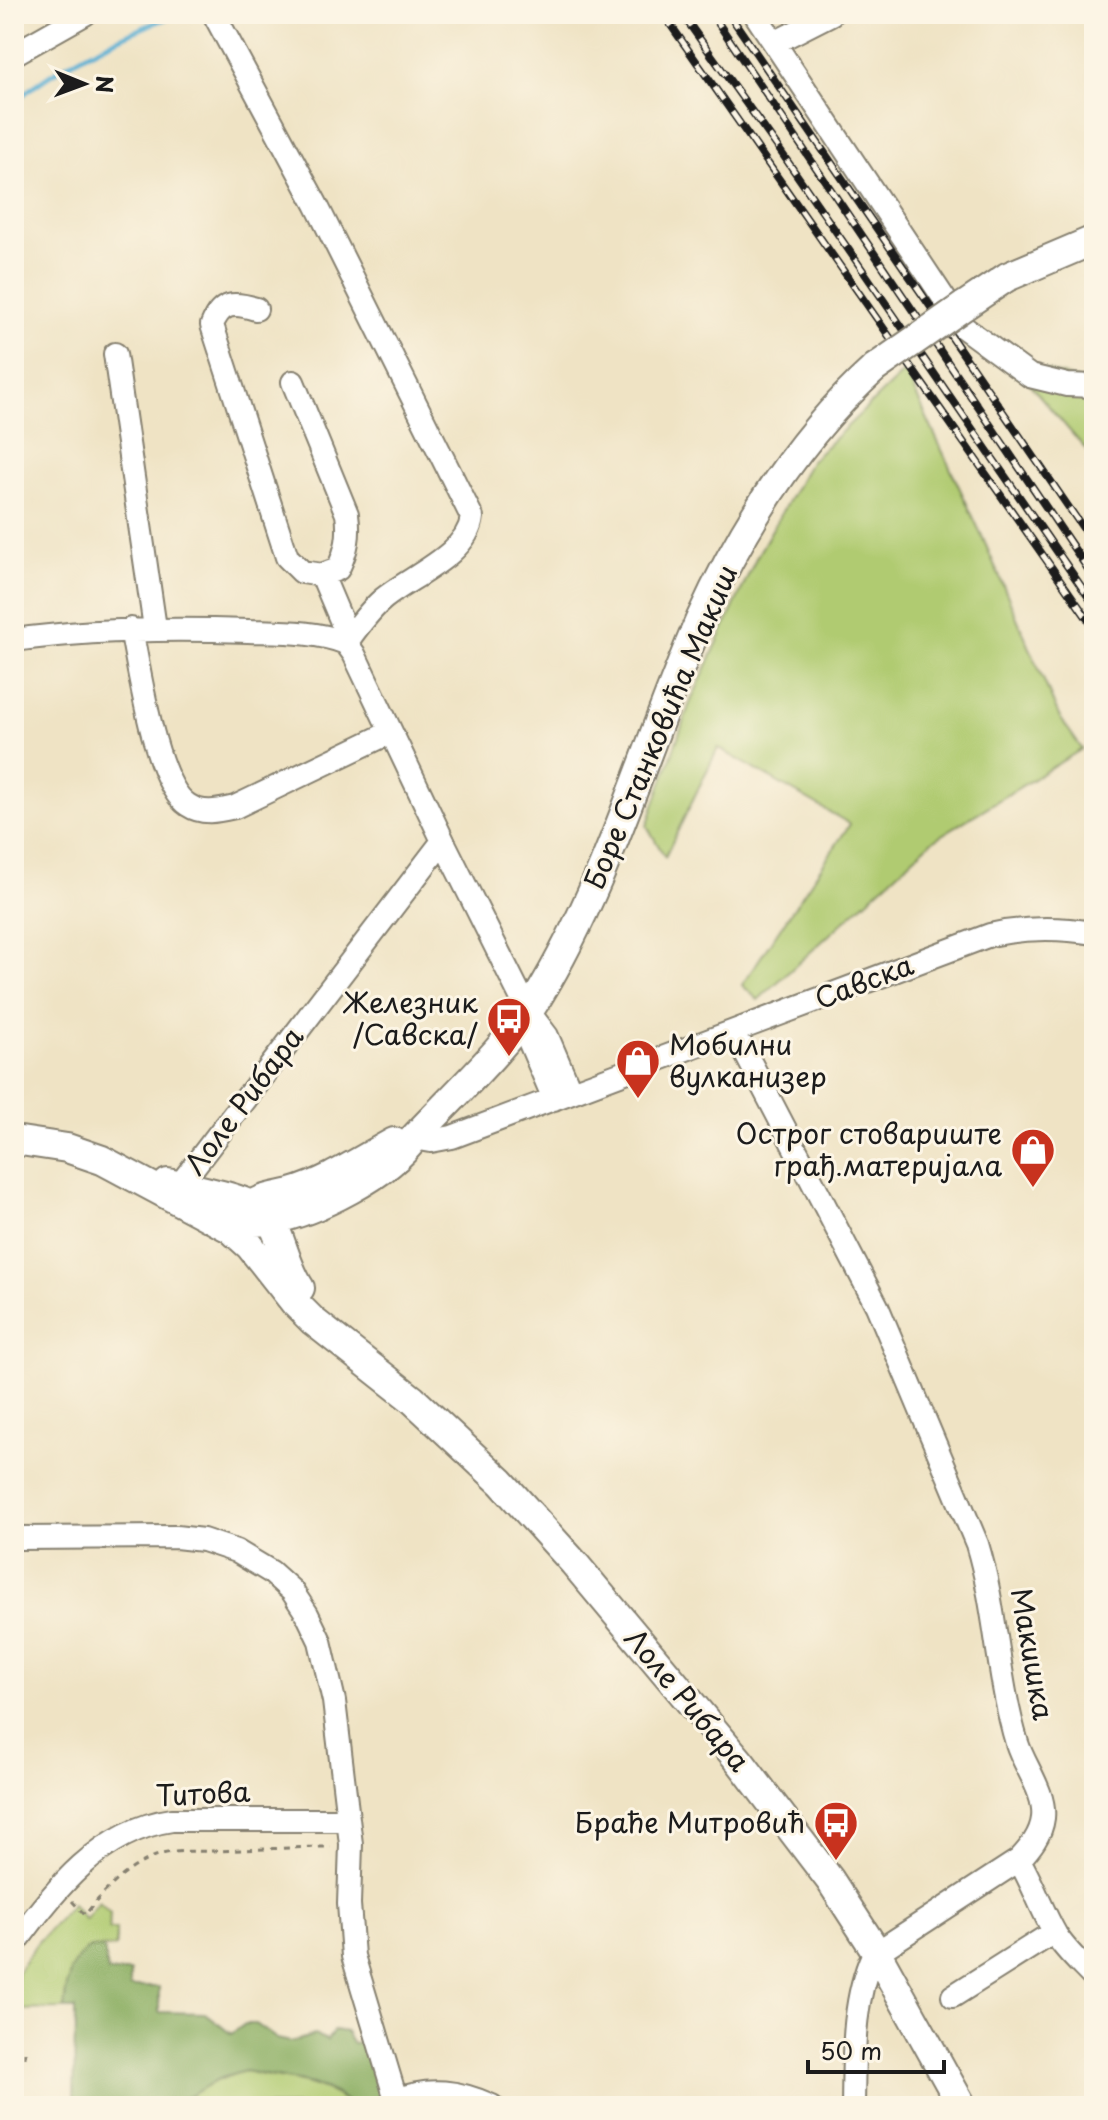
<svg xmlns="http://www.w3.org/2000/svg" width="1108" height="2120" viewBox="0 0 1108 2120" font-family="'Playpen Sans',sans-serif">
<rect width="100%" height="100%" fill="#fcf5e5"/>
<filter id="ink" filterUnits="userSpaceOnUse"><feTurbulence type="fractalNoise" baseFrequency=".0125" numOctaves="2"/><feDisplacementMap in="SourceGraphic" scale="16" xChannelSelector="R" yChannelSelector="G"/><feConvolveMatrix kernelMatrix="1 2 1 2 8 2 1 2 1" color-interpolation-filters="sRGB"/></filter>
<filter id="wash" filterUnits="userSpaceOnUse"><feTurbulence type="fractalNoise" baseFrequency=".006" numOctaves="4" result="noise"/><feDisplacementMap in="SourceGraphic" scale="32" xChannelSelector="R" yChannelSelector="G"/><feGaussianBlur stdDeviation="1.8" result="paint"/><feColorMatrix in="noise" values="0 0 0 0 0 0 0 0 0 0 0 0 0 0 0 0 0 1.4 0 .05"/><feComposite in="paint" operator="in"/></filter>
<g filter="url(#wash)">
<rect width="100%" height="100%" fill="#efe3c4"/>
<path fill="#b0cb71" stroke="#667446" stroke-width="2" d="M1007,358L1094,385V459Z
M905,371L982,536L1059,716L1082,749L932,841L758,1000L742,985L850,824L718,748L665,857L647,826L690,703L756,558L810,462Z
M99,1902L110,1913L109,1929H116V1947L89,1948L66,1991L64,2009L14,2010L17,1973L36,1944L72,1904L85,1920Z
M245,2071C290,2082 313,2078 354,2106H158C189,2098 214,2078 245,2071Z"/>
<path fill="#8caf63" stroke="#546640" stroke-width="2" d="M89,1948H103L108,1972H130V1987H159V2012L205,2013L231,2034L245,2024H256L277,2039L291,2042L315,2035L327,2040L334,2030L346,2032L352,2043L376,2041L398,2106H354L334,2093L313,2084L245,2071L218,2079L190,2096L160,2106L74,2101L75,2009H64C67,1984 67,1964 89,1948Z"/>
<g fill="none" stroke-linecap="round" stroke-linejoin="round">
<path stroke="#55add2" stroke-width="5" d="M14,102C61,62 121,35 178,14"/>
</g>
</g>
<g filter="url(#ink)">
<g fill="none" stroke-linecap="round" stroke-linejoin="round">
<g stroke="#868070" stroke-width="26">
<path id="minor" d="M214,14L316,204L472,517C468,555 409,577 382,600C368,612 357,628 346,643
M755,14L963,327L1030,376L1067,385L1094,386
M776,42L831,14
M14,54L85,14
M256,309C234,302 221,302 212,325L287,557L302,572L322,575L341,620L346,643L354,654L443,841L528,1011L547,1036L571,1092
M115,354L155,628
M293,382L347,514C350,535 347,550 338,569L322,575
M131,629C139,667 155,784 188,805C203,815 218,811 235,807L391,732
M14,640C92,629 169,628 248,631C279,632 317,631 346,643
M528,1011L530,1043L554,1099
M735,1033L877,1306L977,1544C997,1610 997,1677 1017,1743C1024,1766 1046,1793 1043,1818C1041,1835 1030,1848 1019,1860L873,1955C852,2001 854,2057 853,2106
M414,1138L431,1141L452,1137L990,935C1026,927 1058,927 1094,933
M179,1186L443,841
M14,1538L176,1537L203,1540L236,1551L271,1572L292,1591L307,1614L320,1641L334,1701L351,1844L349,1904L353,1956L398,2106
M1019,1860C1033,1884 1042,1911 1056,1935C1066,1951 1081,1964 1094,1978
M14,1945C53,1891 101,1830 172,1820H348
M953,1996L1054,1932
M395,2100C430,2087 459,2091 492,2106"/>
</g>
<g stroke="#868070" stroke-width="32">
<path id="major" d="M964,306L1007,277L1094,240
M14,1140L67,1148L102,1160L231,1229L250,1246L295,1303L313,1321L412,1399L501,1482L574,1563L741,1763L830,1880L876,1951L962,2106
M168,1183C193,1189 260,1199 271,1220C283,1242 286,1267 300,1288
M245,1212C256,1198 275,1197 291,1193C327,1183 361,1160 394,1142
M216,1218C234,1220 254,1224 272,1220C316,1211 389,1175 414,1138C454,1095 508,1046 538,997C610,879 645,745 700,620C742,527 800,436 875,368"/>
</g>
<path stroke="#868070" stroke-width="3" stroke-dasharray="6 6" stroke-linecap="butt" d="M72,1901L85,1915C103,1892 123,1871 151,1858C170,1849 191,1852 212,1851C252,1850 291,1847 331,1847
M14,2059H25V2046"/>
<use href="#minor" stroke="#fff" stroke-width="22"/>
<use href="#major" stroke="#fff" stroke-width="28"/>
<g stroke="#1c1c1c" stroke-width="8">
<path id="rail" d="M663,14L1094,628
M682,14L781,152L1094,605
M712,14L1094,578
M729,14L1094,544"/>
</g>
<use href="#rail" stroke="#fcf5e5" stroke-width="5" stroke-dasharray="15" stroke-linecap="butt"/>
<g stroke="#868070" stroke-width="32" stroke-linecap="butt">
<path id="major-bridge" d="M875,368L964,306"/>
</g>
<use href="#major-bridge" stroke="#fff" stroke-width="28"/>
</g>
</g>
<defs>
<g id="bus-pin" transform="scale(2.3)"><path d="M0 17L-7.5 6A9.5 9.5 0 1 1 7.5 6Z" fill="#c8321e" stroke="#fcf5e5"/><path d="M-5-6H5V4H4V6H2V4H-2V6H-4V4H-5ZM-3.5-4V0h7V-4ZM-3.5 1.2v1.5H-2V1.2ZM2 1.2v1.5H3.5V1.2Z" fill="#fff"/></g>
<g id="shop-pin" transform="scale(2.3)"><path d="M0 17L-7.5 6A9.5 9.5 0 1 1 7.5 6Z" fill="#c8321e" stroke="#fcf5e5"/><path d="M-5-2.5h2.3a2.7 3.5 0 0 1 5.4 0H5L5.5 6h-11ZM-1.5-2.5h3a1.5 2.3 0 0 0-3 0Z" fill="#fff"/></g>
</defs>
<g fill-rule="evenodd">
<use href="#bus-pin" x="509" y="1019"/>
<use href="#shop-pin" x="638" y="1061"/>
<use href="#shop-pin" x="1033" y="1150"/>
<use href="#bus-pin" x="836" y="1823"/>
</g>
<g text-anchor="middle" stroke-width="6" stroke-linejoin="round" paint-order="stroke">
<g font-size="28" fill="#1c1c1c" stroke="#fcf5e5">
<text transform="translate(661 727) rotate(-67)" y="10">Боре Станковића Макиш</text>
<text transform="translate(864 982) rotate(-21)" y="10">Савска</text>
<text transform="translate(244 1101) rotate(-53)" y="10">Лоле Рибара</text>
<text transform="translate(1032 1654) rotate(80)" y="10">Макишка</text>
<text transform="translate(687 1700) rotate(50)" y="10">Лоле Рибара</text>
<text transform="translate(203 1794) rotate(-3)" y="10">Титова</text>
</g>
<g font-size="28" fill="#1c1c1c" stroke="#fcf5e5" text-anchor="end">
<text x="478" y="1013">Железник<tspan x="478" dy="32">/Савска/</tspan></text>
<text x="669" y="1055" text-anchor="start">Мобилни<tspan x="669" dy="32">вулканизер</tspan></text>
<text x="1002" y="1144">Острог стовариште<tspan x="1002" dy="32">грађ.материјала</tspan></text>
<text x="805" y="1833">Браће Митровић</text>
</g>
</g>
<rect width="1108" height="2120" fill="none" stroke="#fcf5e5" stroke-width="48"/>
<g transform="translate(84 84) rotate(91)" stroke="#fcf5e5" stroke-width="6" paint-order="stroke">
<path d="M0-6L14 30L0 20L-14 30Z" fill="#1c1c1c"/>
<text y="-12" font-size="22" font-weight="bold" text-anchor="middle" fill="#1c1c1c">N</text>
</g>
<path d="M808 2060v12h136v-12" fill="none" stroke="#1c1c1c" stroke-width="4"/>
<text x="820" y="2060" font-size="24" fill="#1c1c1c" stroke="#fcf5e5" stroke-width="6" paint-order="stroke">50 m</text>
</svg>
